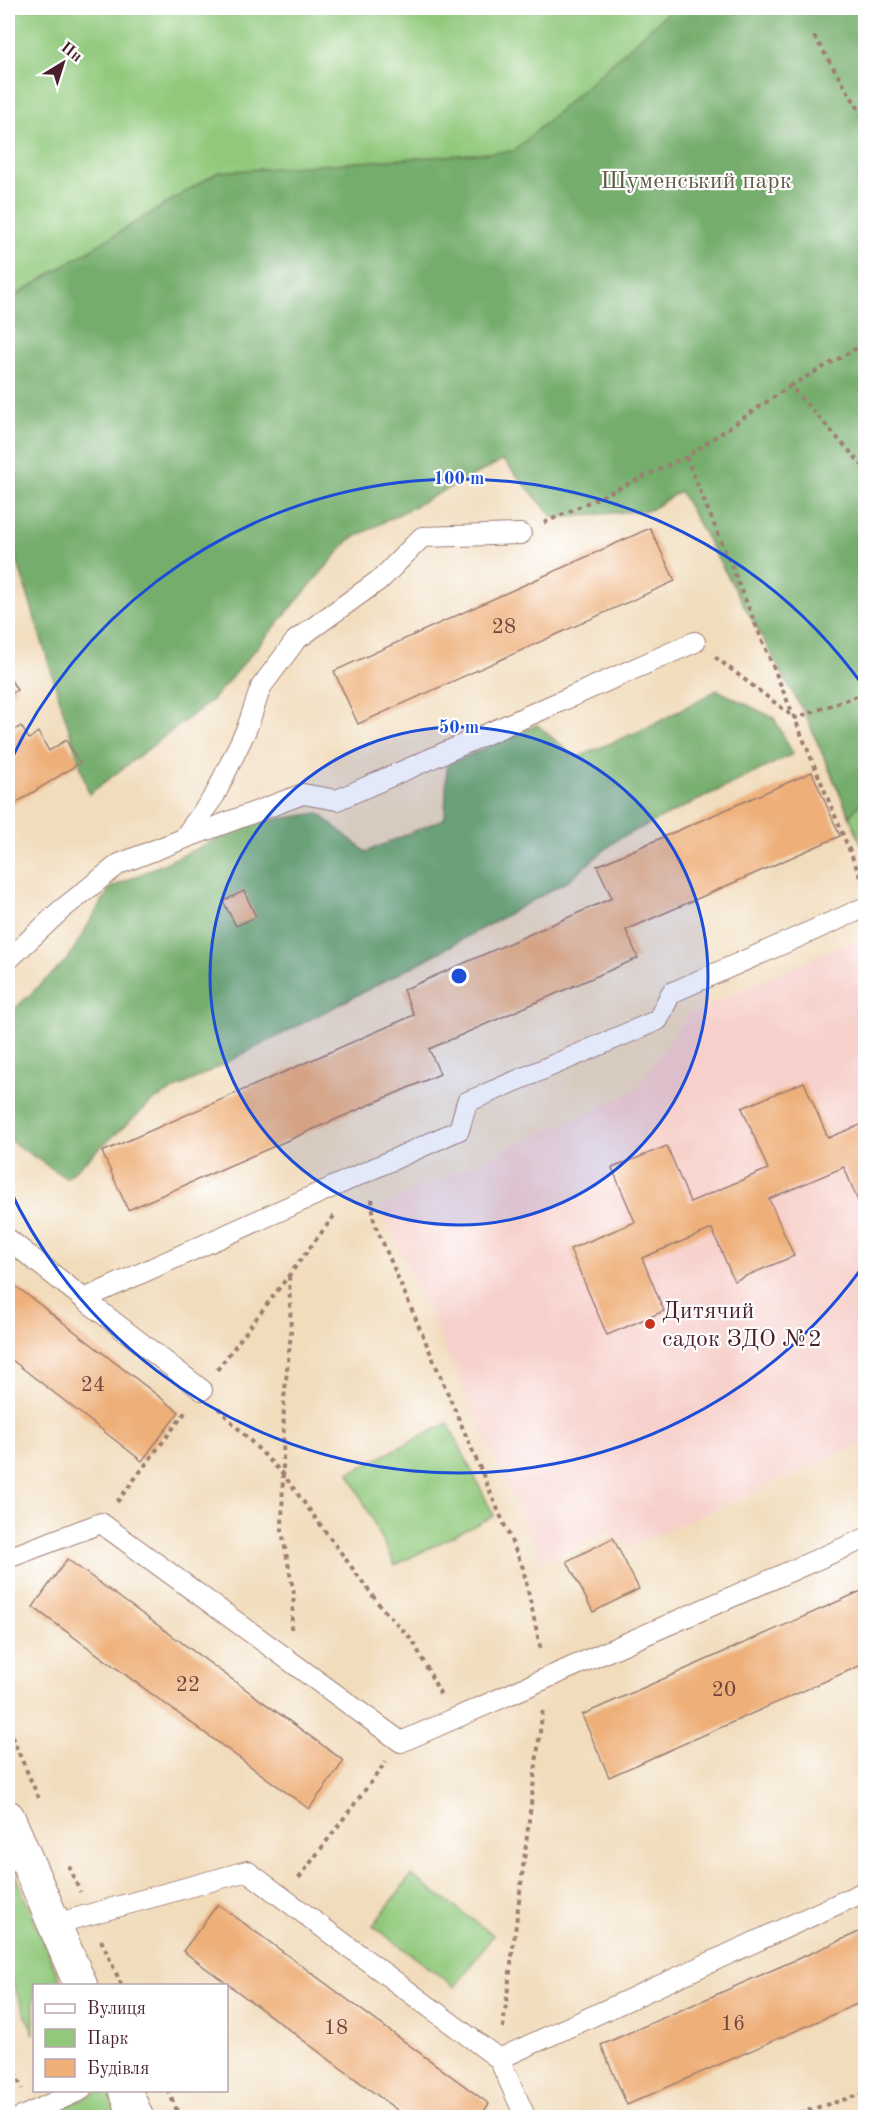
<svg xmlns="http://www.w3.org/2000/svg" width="873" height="2125" viewBox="0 0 873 2125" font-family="'Old Standard TT',serif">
<rect width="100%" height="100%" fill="#fff"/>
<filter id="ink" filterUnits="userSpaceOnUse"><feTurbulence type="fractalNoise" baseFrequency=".0167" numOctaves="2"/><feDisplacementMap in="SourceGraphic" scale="12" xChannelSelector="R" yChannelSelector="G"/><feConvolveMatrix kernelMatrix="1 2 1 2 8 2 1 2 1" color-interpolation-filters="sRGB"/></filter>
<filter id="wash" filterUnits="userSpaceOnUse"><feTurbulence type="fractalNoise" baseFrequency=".008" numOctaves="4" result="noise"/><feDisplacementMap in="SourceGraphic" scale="24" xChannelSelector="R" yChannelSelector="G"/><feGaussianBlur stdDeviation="1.35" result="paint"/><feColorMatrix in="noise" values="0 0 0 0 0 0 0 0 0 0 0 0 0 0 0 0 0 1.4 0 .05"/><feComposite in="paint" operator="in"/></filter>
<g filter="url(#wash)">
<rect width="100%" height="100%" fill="#f1dcbb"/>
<path fill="#f7d0cb" d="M853,940L866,967L865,1442L630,1547L608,1531L542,1561L380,1206L636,1090L688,1014Z"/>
<path fill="#91c97c" stroke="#6e7454" stroke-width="1.5" d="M8,8H865V852L699,470L8,335Z
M448,1423L494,1516L395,1565L349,1473Z
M8,1858L62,1985L34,1986V2035L8,1972Z
M411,1875L493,1935L455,1987L373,1926Z
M100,2091H113L124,2117H66L62,2107Z"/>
<path fill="#74ad6c" stroke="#5f664c" stroke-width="1.5" d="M673,8H865L866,796L850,816L807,718L680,491L650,510L554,518L503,460L349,540L212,700L89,794L8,531V300L218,172L514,151Z
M717,690L774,718L793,754L618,839L566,882L423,961L154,1100L66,1178L8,1139V1015L68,959L110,888L253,823L318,813L366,852L445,818L447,765L537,725L576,758L651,726Z"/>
<g id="blocks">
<path fill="#eeaf78" d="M650,528L675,581L358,724L334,671Z
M8,675L17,690L8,696Z
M21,726L29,739L38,732L49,751L66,740L80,763L8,808V735Z
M812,772L840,836L626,930L638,958L429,1049L440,1074L128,1210L102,1152L414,1015L403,990L612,898L597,866Z
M244,891L256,917L236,926L223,901Z
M804,1082L828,1138L865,1123V1218L844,1167L769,1199L794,1256L734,1281L712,1229L642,1258L664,1311L607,1335L570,1249L635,1222L612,1168L667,1146L690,1202L768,1169L742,1108Z
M8,1280L179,1412L142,1461L8,1357Z
M613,1538L639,1589L593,1612L567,1561Z
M67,1559L344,1761L309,1809L33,1607Z
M866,1589V1663L609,1777L582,1715Z
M218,1904L489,2104L479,2118H408L183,1951Z
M866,1929V2000L627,2105L601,2045Z"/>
</g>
</g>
<g filter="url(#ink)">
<use href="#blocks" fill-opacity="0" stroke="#9e7e73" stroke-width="1.5"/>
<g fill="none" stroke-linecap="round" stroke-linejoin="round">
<g stroke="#9e7e73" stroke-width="22">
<path id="lane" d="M183,839L303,794L337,800L695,642
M8,960L61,910L119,864L183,839L215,795L247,728L261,687L296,640L382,578L422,537L521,534
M8,1239L84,1299L459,1130L467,1102L658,1020L671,993L866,907
M84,1299L202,1390
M8,1558L101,1523L401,1742L866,1538
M55,1924L247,1871L499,2059L866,1891
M499,2059L526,2118
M19,2118L81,2090"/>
</g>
<g stroke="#9e7e73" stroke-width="35">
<path id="street" d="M8,1817L81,1986
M125,2090L137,2118"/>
</g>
<path stroke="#9e7e73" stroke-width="4" stroke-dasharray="4.5 4.5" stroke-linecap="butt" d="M814,36L866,121
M790,386L866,343
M686,457L863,883
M544,523L686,457L790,386L866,469
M715,657L795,718L866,693
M372,1199L374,1222L523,1568L541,1651
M289,1276L291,1332L284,1399L282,1532L294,1594L291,1629
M217,1370L334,1216
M218,1408L283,1474L381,1607L413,1641L442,1697
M117,1502L187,1410
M8,1728L40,1801
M69,1866L80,1892
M299,1878L386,1762
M101,1940L122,1986
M503,2028L543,1708
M8,2055L22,2089
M168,2090L180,2118
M782,2118L866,2093"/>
<use href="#lane" stroke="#fff" stroke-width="20"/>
<use href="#street" stroke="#fff" stroke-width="33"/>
</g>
</g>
<circle cx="459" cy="976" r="249" fill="#1d4ed8" fill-opacity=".12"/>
<g fill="none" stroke="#1d4ed8" stroke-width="3">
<circle cx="459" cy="976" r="249"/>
<path d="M864 1265A498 498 0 0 1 8 1186M8 766A498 498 0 0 1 864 687"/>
</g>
<circle fill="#c8321e" stroke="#fff" stroke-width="2" cx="650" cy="1324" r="6"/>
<g text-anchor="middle" stroke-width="4.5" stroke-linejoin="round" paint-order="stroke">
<g font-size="21" fill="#73433e">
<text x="504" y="633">28</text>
<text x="93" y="1391">24</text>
<text x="188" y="1691">22</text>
<text x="724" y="1696">20</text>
<text x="733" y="2030">16</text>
<text x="336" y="2034">18</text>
</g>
<g font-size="24" fill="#635a47" stroke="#fff">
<text x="696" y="188">Шуменський парк</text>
</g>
<g font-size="24" fill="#4a1f2b" stroke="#fff" text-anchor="start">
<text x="662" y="1318">Дитячий<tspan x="662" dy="28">садок ЗДО №2</tspan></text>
</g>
</g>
<circle cx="459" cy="976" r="9" fill="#1d4ed8" stroke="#fff" stroke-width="3"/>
<g font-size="18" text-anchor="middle" font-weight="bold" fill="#1d4ed8" stroke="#fff" stroke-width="4.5" stroke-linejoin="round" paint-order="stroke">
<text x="459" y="484">100 m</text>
<text x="459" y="733">50 m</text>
</g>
<rect width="873" height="2125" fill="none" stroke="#fff" stroke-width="30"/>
<rect x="33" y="1984" width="195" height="108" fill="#ffffff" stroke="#b7a5aa" stroke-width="1.5"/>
<rect x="45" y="2004" width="30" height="9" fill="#ffffff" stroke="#b7a5aa" stroke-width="1.5"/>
<text x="87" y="2014" font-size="18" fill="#4a1f2b">Вулиця</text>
<rect x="45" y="2029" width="30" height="18" fill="#91c97c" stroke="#b7a5aa" stroke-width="1.5"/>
<text x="87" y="2044" font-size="18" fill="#4a1f2b">Парк</text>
<rect x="45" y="2059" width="30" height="18" fill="#eeaf78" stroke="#b7a5aa" stroke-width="1.5"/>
<text x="87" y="2074" font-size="18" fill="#4a1f2b">Будівля</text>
<g transform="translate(63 63) rotate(38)" stroke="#ffffff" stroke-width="4.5" paint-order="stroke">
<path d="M0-4.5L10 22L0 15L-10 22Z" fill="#4a1f2b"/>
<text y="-9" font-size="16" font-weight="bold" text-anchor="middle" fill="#4a1f2b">Пн</text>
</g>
</svg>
